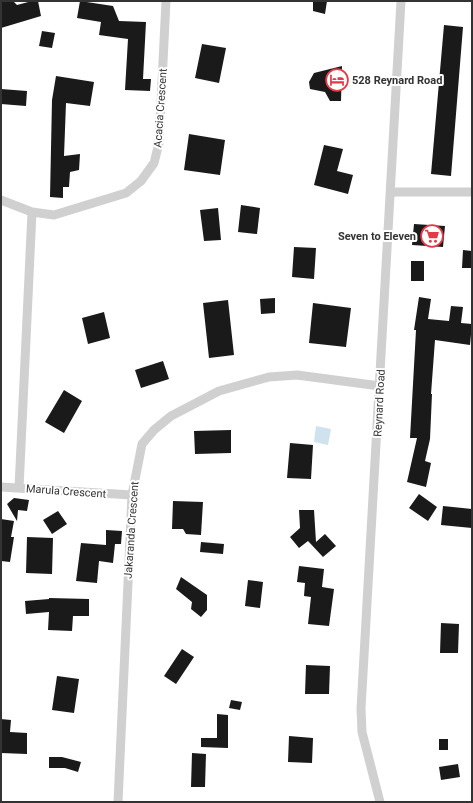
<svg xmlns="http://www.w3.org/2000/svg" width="473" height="803" viewBox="0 0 473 803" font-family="Roboto,sans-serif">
<rect width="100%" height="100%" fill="#fff"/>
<path fill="#cfe2ee" d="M316,426L331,429L328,445L314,442Z"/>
<path fill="#1a1a1a" d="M1,1H13L17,5L32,1H38L41,16L1,28Z
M80,1L113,6L119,21L146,22L143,79H151L150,91L125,90L128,39L99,35L101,22L77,18Z
M313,1H327L325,14L313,11Z
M444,25L463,27L451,176L431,174Z
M42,31L55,33L52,48L39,46Z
M202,44L226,48L219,83L195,78Z
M342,66L341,101H330L325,92L310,89L309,82L314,73Z
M56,76L94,82L90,106L66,103L64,156L80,154L79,170L70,172L69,187H63V198L50,197L52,100Z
M1,89L27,91L26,106L1,104Z
M189,134L225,140L220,175L184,170Z
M324,145L343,149L337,171L353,175L348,194L314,185Z
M241,205L260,208L257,234L238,232Z
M218,208L221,240L204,241L200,210Z
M414,224L445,226L443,247L412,245Z
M294,247L316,248L314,279L292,277Z
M463,250L472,251V268H462Z
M411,261H424V281H411Z
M419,297L431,299L428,319L449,321L451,306L463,307L461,323L472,324L470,345L435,340L431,394H432L430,439L425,461L431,463L426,487L407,482L417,438H410L416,330H414Z
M275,298V313L261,314L260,299Z
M228,300L234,355L209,358L203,303Z
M313,303L351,308L346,347L309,343Z
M104,312L110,338L88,344L82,318Z
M163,361L169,379L141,388L135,370Z
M64,390L82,401L64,433L45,422Z
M231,430V453L195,454L194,431Z
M290,443L313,445L311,479L287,478Z
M419,494L437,507L428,521L409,508Z
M14,498L29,500L27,511L18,510L17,521L7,504Z
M173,501L203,502L201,535L186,534L183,529H172Z
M443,506L472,509V528L441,525Z
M299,510H314L316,542L325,534L336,546L323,557L308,541L299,548L290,537L300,528Z
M58,511L67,524L52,534L43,520Z
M1,519L14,521L11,537H14L10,562L1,561Z
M106,530L122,531L121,544H115L113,563L99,561L97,583L76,581L81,543L106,545Z
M27,537L53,538L52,574L26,573Z
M201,542L224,544L223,554L200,552Z
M299,566L324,569L322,587L334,589L329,626L308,624L311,597L304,596L305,583L297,582Z
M181,577L207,595V610L201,617L191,609L192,602L176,589Z
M248,580L263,582L260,608L245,606Z
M49,598L89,599V616H73L72,631L48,630L49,612L26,614L25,601L49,599Z
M441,623L459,624L458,653H440Z
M182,649L194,657L176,684L164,676Z
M306,665L330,666L329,694H305Z
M57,676L79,679L74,713L52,710Z
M231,700L242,702L240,710L229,708Z
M217,714L228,715V748L201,747V738H217Z
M1,719L11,720L10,732L27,733V754L1,753Z
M289,736L313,738L312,763L288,762Z
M439,739H448V750H439Z
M192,753L206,754L205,787H191Z
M49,757H62L81,762L78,772L65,768H49Z
M458,764L460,777L441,780L439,767Z"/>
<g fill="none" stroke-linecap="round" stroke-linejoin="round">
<path stroke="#d0d0d0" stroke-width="9" d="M391,192H472
M1,200L32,212L54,215L126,193L141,181L154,163L159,143L166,1
M1,487L132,495
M19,488L32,212
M118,802L132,495L142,444L154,430L171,416L219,391L269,377L297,375L380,386
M380,802L362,732L361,709L401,1"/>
</g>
<defs>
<g id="hotel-ring" transform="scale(1.15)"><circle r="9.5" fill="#fff" stroke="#e63946" stroke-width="1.5"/><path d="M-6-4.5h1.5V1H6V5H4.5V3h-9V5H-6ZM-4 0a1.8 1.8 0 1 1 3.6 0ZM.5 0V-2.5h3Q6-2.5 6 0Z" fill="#e63946"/></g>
<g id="supermarket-ring" transform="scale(1.15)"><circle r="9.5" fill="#fff" stroke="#e63946" stroke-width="1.5"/><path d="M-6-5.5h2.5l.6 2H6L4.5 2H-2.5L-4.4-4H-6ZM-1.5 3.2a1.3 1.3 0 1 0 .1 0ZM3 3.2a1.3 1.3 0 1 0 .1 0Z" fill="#e63946"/></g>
</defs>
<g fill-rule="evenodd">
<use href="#hotel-ring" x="337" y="80"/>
<use href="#supermarket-ring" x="432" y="236"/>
</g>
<g text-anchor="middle" stroke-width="4" stroke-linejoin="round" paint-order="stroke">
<g font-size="11" font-weight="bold" fill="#333" stroke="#fff" text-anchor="start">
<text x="352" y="84">528 Reynard Road</text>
<text x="416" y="240" text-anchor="end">Seven to Eleven</text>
</g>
<g font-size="11" fill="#333" stroke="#fff">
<text transform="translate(160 108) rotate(-86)" y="4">Acacia Crescent</text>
<text transform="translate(379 403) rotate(-87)" y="4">Reynard Road</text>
<text transform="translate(66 491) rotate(4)" y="4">Marula Crescent</text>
<text transform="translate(131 530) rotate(-86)" y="4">Jakaranda Crescent</text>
</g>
</g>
<rect width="473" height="803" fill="none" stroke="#333333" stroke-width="4"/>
</svg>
